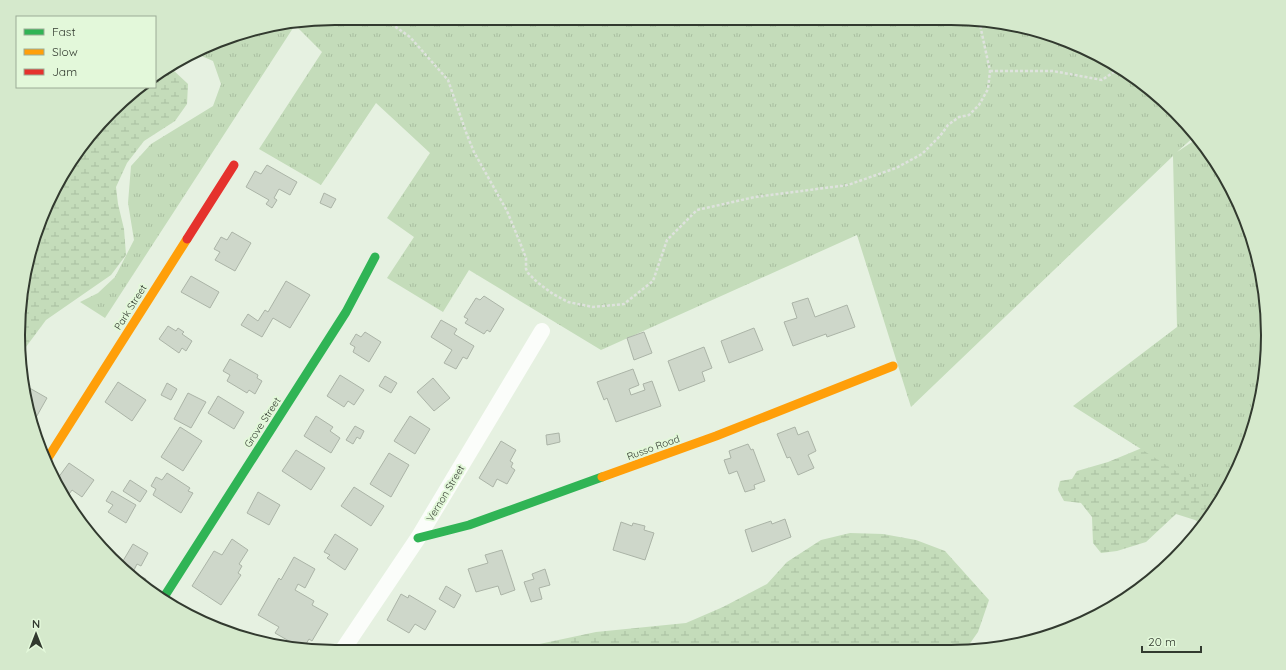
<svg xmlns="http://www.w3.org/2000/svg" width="1286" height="670" viewBox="0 0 1286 670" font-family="Quicksand,sans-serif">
<defs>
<pattern id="wetland-marsh" width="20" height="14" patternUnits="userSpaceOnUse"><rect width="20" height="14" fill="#c4dcba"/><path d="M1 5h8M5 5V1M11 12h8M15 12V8" fill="none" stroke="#a9bea0"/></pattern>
<pattern id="park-tufts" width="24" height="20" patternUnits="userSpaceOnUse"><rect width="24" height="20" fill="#c4dcba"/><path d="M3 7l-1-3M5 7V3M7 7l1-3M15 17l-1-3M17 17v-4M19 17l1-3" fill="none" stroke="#a9bea0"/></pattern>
</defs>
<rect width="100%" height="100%" fill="#e6f1e1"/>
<path fill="url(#wetland-marsh)" d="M171,68L188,84L187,104L175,121L144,141L127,163L116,187L118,204L124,229L126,255L111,275L46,320L20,355L19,314L29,253L71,159L139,87H155V77Z
M1226,177L1251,233L1265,294L1267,356L1257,417L1235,475L1202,525L1195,520L1176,514L1146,542L1117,551L1101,553L1093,543L1092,517L1081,503L1064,501L1058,490L1060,481L1072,479L1077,471L1108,462L1142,448Z
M850,533L883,534L916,540L945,551L989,600L978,632L966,649L522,651L530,646L596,632L686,623L723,607L767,584L787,562L821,540Z"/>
<path fill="url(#park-tufts)" d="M335,18L972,19L1033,29L1091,51L1144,84L1189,126L1196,135L1177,152L1198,138L1226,177L1251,233L1265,294L1267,356L1257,417L1235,475L1220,499L1073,406L1177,327L1173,156L911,407L857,235L601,350L469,270L443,312L387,278L414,237L387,218L430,153L376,103L321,185L259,149L322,52L295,25L105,318L80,302L98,293L115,277L134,240L128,203L131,166L151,144L213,106L221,84L213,61L197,54L233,35Z"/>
<path fill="#ced7ca" stroke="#abb4a7" d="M267,165L297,182L290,195L279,189L274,198L277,200L272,208L266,204L269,200L246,187L255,171L261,174Z
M324,193L336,199L331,208L320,203Z
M232,232L251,243L235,271L215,260L220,252L214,249L221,237L227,240Z
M191,276L219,292L210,308L181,292Z
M286,281L310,295L290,328L273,318L262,337L241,325L248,314L258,321L265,310L268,312Z
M484,296L504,309L490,332L487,330L484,334L465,323L468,319L464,317L476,298L480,300Z
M808,298L815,317L847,305L855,327L827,337L826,334L793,346L784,322L797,318L792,303Z
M441,320L457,329L454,334L474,346L467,359L463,357L456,369L444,363L452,350L431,337Z
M168,326L176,331L178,328L184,332L182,334L192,341L186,351L182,348L179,353L159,339Z
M754,328L763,350L729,363L721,341Z
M365,332L381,342L369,362L353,352L355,347L350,344L356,334L361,337Z
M644,332L652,353L634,360L627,338Z
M704,347L712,368L702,372L705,381L679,391L668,361Z
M230,359L258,375L257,378L262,381L255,394L249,390L247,393L227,381L230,375L223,371Z
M633,369L639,385L629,389L631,395L645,390L643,384L652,381L661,406L616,422L607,398L604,400L597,382Z
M340,375L364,390L354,405L348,401L344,407L327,396Z
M385,376L397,383L391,393L379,386Z
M433,378L450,398L434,411L417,392Z
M118,382L146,400L132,421L105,402Z
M167,383L177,389L171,400L161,395Z
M26,386L47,398L34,421L25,389Z
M188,393L206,402L191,428L174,419Z
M218,396L244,412L234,429L208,413Z
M316,416L333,427L330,431L340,438L331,453L304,436Z
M410,416L430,429L415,454L394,441Z
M355,426L364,431L360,439L357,437L353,444L346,440Z
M180,427L202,441L183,471L161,457Z
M795,427L798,435L808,431L816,451L808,455L814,468L798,475L790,457L787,458L777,434Z
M559,433L560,442L547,445L546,435Z
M501,441L516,450L510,461L513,463L511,467L515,470L507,484L497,479L493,487L479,478Z
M748,444L751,450L753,449L765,481L754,485L755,489L745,492L737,471L729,474L724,460L731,458L729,451Z
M296,450L325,468L311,490L282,471Z
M389,453L409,465L391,497L370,484Z
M69,463L94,480L82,497L72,490L67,497L55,482Z
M167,473L190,488L188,491L193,493L181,513L153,495L156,489L151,486L156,477L162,480Z
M130,480L147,491L140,502L123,491Z
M354,487L384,506L371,526L341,506Z
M112,491L136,505L126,523L108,512L113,505L106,501Z
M258,492L280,505L269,525L247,513Z
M785,519L791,537L752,552L745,530L771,521L772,524Z
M621,522L632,526L633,523L645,526L644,530L654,533L645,560L613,550Z
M335,534L358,549L345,570L327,558L330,555L324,552Z
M232,539L248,550L239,564L242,566L238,573L241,575L221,605L192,586L214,551L222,555Z
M133,544L148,553L141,566L137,564L133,572L146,579L144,583L120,566Z
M502,550L515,590L501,595L498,586L476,592L468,569L488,563L485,555Z
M294,557L315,569L305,588L298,584L295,590L314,601L312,605L328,614L312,641L309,639L303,649L275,633L279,627L258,615L279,578L281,580Z
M545,569L550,585L539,588L542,599L531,602L524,582L534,579L532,574Z
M446,586L461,595L454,608L439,599Z
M401,594L408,598L409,595L436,611L425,630L415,624L409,633L387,620Z"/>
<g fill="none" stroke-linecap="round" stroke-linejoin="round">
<path stroke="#dee2dd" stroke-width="2.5" stroke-dasharray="3 2" stroke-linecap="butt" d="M383,18L410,37L448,80L467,135L474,152L507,211L519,240L526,258V269L528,273L537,282L553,294L568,302L593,307L624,304L653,281L667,240L697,210L755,197L848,185L896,168L922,154L940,136L948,125L959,117L969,115L979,105L988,89L990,71L979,20
M990,71H1053L1102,80L1120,68"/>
<path stroke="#fbfdfa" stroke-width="16" d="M342,651L418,538L542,331"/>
<path stroke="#30b455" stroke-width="9" d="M418,538L469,525L602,477
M164,597L346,312L375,257"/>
<path stroke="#ff9f0a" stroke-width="9" d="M46,461L187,239
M602,477L716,436L893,366"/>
<path stroke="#e5322d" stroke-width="9" d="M187,239L234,165"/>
</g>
<g text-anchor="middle" stroke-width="4" stroke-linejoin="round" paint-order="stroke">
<g font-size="10" fill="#323a2f" stroke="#e3f8da">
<text transform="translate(130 307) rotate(-58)" y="4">Park Street</text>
<text transform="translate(262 422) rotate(-57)" y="4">Grove Street</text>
<text transform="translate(653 447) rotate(-20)" y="4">Russo Road</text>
<text transform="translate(445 493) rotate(-59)" y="4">Vernon Street</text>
</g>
</g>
<path d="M0 0H1286V670H0ZM335 25H951A310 310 0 0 1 1261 335V335A310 310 0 0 1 951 645H335A310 310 0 0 1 25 335V335A310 310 0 0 1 335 25Z" fill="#d5e9cc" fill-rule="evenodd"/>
<path fill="none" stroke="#323a2f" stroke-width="2" d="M335 25H951A310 310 0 0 1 1261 335V335A310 310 0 0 1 951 645H335A310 310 0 0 1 25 335V335A310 310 0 0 1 335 25Z"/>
<rect x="16" y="16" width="140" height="72" fill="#e3f8da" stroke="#9cac96"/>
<rect x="24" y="29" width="20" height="6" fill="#30b455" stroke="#9cac96"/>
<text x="52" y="36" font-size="12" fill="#323a2f">Fast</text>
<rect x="24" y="49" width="20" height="6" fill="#ff9f0a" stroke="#9cac96"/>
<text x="52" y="56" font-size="12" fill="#323a2f">Slow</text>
<rect x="24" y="69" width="20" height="6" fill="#e5322d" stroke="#9cac96"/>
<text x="52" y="76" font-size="12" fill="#323a2f">Jam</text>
<g transform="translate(36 634)" stroke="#e3f8da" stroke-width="3" paint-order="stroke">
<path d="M0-3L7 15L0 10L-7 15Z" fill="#323a2f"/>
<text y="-6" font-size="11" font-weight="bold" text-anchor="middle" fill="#323a2f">N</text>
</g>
<path d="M1142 646v6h59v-6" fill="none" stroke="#323a2f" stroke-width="2"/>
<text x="1148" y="646" font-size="12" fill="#323a2f" stroke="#e3f8da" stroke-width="3" paint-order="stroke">20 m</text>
</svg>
